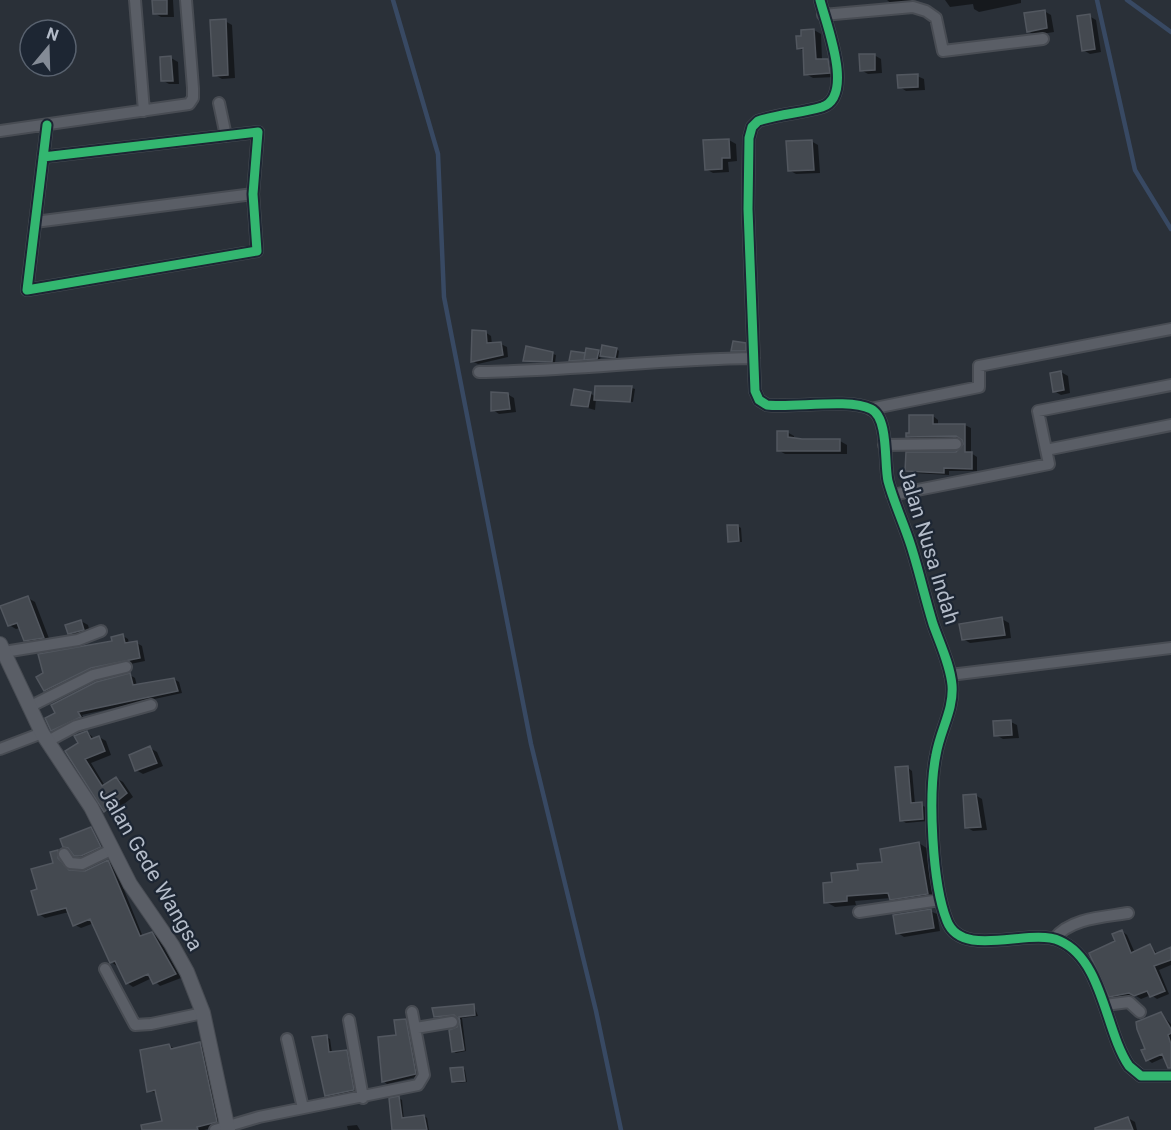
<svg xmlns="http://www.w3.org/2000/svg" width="1171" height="1130" viewBox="0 0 1171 1130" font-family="Roboto,sans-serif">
<rect width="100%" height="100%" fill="#2a3038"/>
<path fill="#0007" d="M154,0H173L174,17H161L154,13Z
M887,0H911V3L893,5Z
M945,0H1021V3L979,12L974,9L973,4L950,7Z
M1044,11L1051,15L1054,32L1035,35L1028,31Z
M1089,16L1096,20L1101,52L1090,54L1083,50Z
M225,21L232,25L235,78L222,79L215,75Z
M814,30L821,34L822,60L835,64L836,77L813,78L806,74L805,51L798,48Z
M874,55L881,59L882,73L868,74L861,70Z
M171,58L178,62L179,84H169L162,80Z
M917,76L924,79L925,90L906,91L900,87Z
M729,140L736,144L737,161L728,162L729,172L713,173L706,169Z
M811,141L818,145L820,173L796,174L789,170Z
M485,332L491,336L492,344H501L507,347L508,357L478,364L472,361Z
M745,345L748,352L733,350Z
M617,349L619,351L618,358L601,354L600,360H571L584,355L598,352L602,354Z
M553,354L556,355L555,363L525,360Z
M1061,372L1068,376L1070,393L1061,395L1054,391Z
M596,388H632L635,389L633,402L596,399L595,410L573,404L590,393L596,397Z
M507,394L514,398L516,412L499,414L493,410Z
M933,416L938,420V425H965L971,428V453L977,457V471H949V475L913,473L907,470L957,453L965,445L963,439L913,440L907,436Z
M787,432L794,436V440L840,441L847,445V454H785L778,450Z
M738,526L741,528L742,542H732L729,541Z
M28,598L35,602L50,641L32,644L25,640L20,628L16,629L9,625Z
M1002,619L1009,623L1011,638L970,643L963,639Z
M81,621L88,625L90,633L76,637L69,633Z
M123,636L128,639L129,644L137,643L142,646L145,661L96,671L50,694L45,690Z
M130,675L135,678L137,686L174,679L179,682L182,693L82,715L85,720L58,733L52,730Z
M1011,722L1017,725L1019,738L1003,739L996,735Z
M87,732L95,739L99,737L106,741L111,755L91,763L105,786L116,778L123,782L133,797L111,814L105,810L67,752L80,744Z
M150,748L157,752L163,766L143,774L136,770Z
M908,768L912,771L915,804L926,807L928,821L906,823L901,820Z
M975,795L982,799L987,830L973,831L966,827Z
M91,829L103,848L84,857H79L75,855Z
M919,843L928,849L937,899L901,904L891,898L855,901L856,905L835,907L826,902L833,884L884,863Z
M57,852L63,855V863L72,872H85L108,862L114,865L143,937L152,933L158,937L181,978L160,986L152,978L133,987L127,983L117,966L111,962L94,923L81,928L75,925L69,912L45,918L39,914V890L54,864Z
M930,911L937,914L940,931L904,937L898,933Z
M1122,931L1127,935L1135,953L1150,946L1158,954L1171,949V965L1159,970L1169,994L1157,999L1151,995L1141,999L1136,996L1116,999L1111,996L1117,942Z
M474,1006L478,1016L462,1018L466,1051L456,1053L453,1051L461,1020L457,1016L435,1017Z
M1161,1014L1171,1024V1058L1165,1057L1152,1063L1148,1060L1138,1023Z
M405,1020L410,1023L420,1076L387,1084L383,1081Z
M326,1037L330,1039L332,1053H350L357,1092L330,1097L327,1095Z
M200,1044L206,1048L222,1125L204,1130H158L164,1122L157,1093L148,1091L169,1045L175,1049Z
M462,1068L465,1070L467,1082L456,1083L453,1081Z
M399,1098L402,1100L404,1120L424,1116L427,1118L429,1130H394Z
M1128,1118L1135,1122L1137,1130H1102Z
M357,1125L360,1130H348L347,1126Z"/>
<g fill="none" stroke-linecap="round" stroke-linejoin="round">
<path stroke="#384963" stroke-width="4.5" d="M393,0L438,154L444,297L531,744L596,1011L621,1130
M1097,0L1135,170L1171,229
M1127,0L1171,32"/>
</g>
<path fill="#444950" stroke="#52575f" stroke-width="1.5" d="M152,0H167V14H153Z
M1045,10L1047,28L1027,32L1024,13Z
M1090,14L1095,49L1082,51L1077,16Z
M226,19L228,75L213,76L210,20Z
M814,29L816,59H828L830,73L804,75L803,48L797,49L796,36H801V30Z
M859,54H875V70L860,71Z
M171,56L173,81H161L160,57Z
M918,74V87L898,88L897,75Z
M729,139L730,158H722V169L705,170L703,140Z
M812,140L814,170L788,171L786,141Z
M472,330L486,331L487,343L501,342L503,355L471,362Z
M733,341L746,343V351H731Z
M602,345L617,348L615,358L600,356Z
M526,346L553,352L552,362L523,361Z
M586,348L599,350L597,359L584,360Z
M571,351L585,353L584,360L569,361Z
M1061,371L1064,390L1053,392L1050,373Z
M595,386H632L630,402L594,400Z
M574,389L591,392L588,407L571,405Z
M491,392L508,393L510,409L491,411Z
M909,415H933V424H965V452H972V469L944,468V473L905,471L906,452H956L963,444L962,440L956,436L906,437V433H909Z
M777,431H788V437L802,439H840V451H777Z
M727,525H738L739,541L728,542Z
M28,596L44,638L24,641L17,623L8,626L0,606Z
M1002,617L1005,635L962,640L959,624Z
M81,620L84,630L68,634L65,625Z
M123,634L125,643L137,641L140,658L91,668L44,691L36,677L43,673L38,654L112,641L111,637Z
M130,673L133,685L174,678L178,691L78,712L81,717L51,731L45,718L55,713L51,705L96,682Z
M1011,720L1012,735L994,736L993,721Z
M87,731L91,739L99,736L105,751L85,759L102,786L116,777L127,793L104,812L65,751L78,743L74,736Z
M150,746L157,763L135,771L129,755Z
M908,766L911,803L922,802L923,819L900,821L895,767Z
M976,794L981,827L965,828L963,795Z
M91,827L101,847L81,856H74L68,848L63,847L60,839Z
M919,842L928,894L890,900L888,893L847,896V901L824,903L823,883L832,882L831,873L858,870L857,864L882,862L880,849Z
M58,850V858L69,870L85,871L108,860L140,936L152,932L176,974L153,984L148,974L126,984L115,961L110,963L90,919L73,926L66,908L38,915L31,891L37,889L31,869L53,863L50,852Z
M931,909L934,928L896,934L893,915Z
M1122,930L1131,953L1150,944L1155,954L1171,947V960L1154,966L1165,991L1150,997L1147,991L1134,996L1129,993L1109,997L1089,953L1115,941L1112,934Z
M474,1004L475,1015L459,1017L464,1050L452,1052L449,1030L457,1027L459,1020L454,1015L434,1017L432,1008Z
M1161,1012L1171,1029V1033L1168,1035L1171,1044V1068H1168L1162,1054L1146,1061L1141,1050L1145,1049L1137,1029L1136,1022Z
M406,1019L416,1074L382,1082L378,1037L396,1035L394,1020Z
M327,1035L329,1052L347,1050L354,1090L325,1096L312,1037Z
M200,1042L217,1122L197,1127L198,1130H142L141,1125L162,1121L155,1090L147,1092L140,1050L169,1044L171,1049Z
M463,1067L465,1081L452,1082L450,1068Z
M399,1096L402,1118L424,1115L427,1130H392L389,1098Z
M1128,1117L1133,1130H1095V1128Z"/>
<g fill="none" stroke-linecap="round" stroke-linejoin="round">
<g stroke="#484c53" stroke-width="14">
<path id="minor" d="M135,0L144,111
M820,0C826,24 855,96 822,107C802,113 779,114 758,121L752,127L749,138L748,209L755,391L759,400L767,405C794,408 849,398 871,409C889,418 884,463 888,481C894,503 904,524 911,546C919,571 925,598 933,624C940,644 950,664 952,685C954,710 940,730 936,755C928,794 932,884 947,921C962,960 1030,927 1060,941C1103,960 1105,1031 1129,1066L1141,1076H1171
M823,15L913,7L926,11L936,18L943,51L1043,39
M219,103L226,136
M0,131L189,104L193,98V88L186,0
M43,157L258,132L253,194L257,251L27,290L47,125
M35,222L253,194
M479,372C571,371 662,359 754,358
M870,409L979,387V366L1171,329
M884,445L956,444
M1046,450L1171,425
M892,495L1049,464L1038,411L1171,385
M4,652L78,640L101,631
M950,675L1171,648
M29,707L93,675L126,667
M48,741L76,726L151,705
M0,749L42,733
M64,854L70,863L82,864L113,849
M859,912L940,900
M1054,939C1070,918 1104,917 1128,913
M105,969L135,1025L151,1024L203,1013
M1105,1005L1129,1002L1140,1012
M349,1020L363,1098
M416,1028L452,1022
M287,1039L303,1108
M215,1130L259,1117L418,1085L424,1075L412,1012"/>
</g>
<g stroke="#484c53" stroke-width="16">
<path id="tertiary" d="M0,644L42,733L91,807L130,884L172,945L187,972L203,1013L228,1130"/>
</g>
<use href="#minor" stroke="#5a5e66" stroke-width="10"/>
<use href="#tertiary" stroke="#5a5e66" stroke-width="14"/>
<g stroke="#1d2633" stroke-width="13">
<path id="cycleway" d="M820,0C826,24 855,96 822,107C802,113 779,114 758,121L752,127L749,138L748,209L755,391L759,400L767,405C794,408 849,398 871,409C889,418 884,463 888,481C894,503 904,524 911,546C919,571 925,598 933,624C940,644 950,664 952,685C954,710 940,730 936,755C928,794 932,884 947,921C962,960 1030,927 1060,941C1103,960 1105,1031 1129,1066L1141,1076H1171
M43,157L258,132L253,194L257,251L27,290L47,125"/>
</g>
<use href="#cycleway" stroke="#33b770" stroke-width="9"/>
</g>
<g text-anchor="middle" stroke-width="4.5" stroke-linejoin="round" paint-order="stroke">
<g font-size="21" fill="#b4bcc9" stroke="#1d2633">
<text transform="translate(929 546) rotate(73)" y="7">Jalan Nusa Indah</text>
<text transform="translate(151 869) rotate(60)" y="7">Jalan Gede Wangsa</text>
</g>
</g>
<g transform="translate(48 48) rotate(19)"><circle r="28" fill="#1d2633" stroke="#59626f" stroke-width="1.5"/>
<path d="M0-4.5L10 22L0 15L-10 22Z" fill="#848b96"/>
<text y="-9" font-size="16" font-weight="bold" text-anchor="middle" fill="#b4bcc9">N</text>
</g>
</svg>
